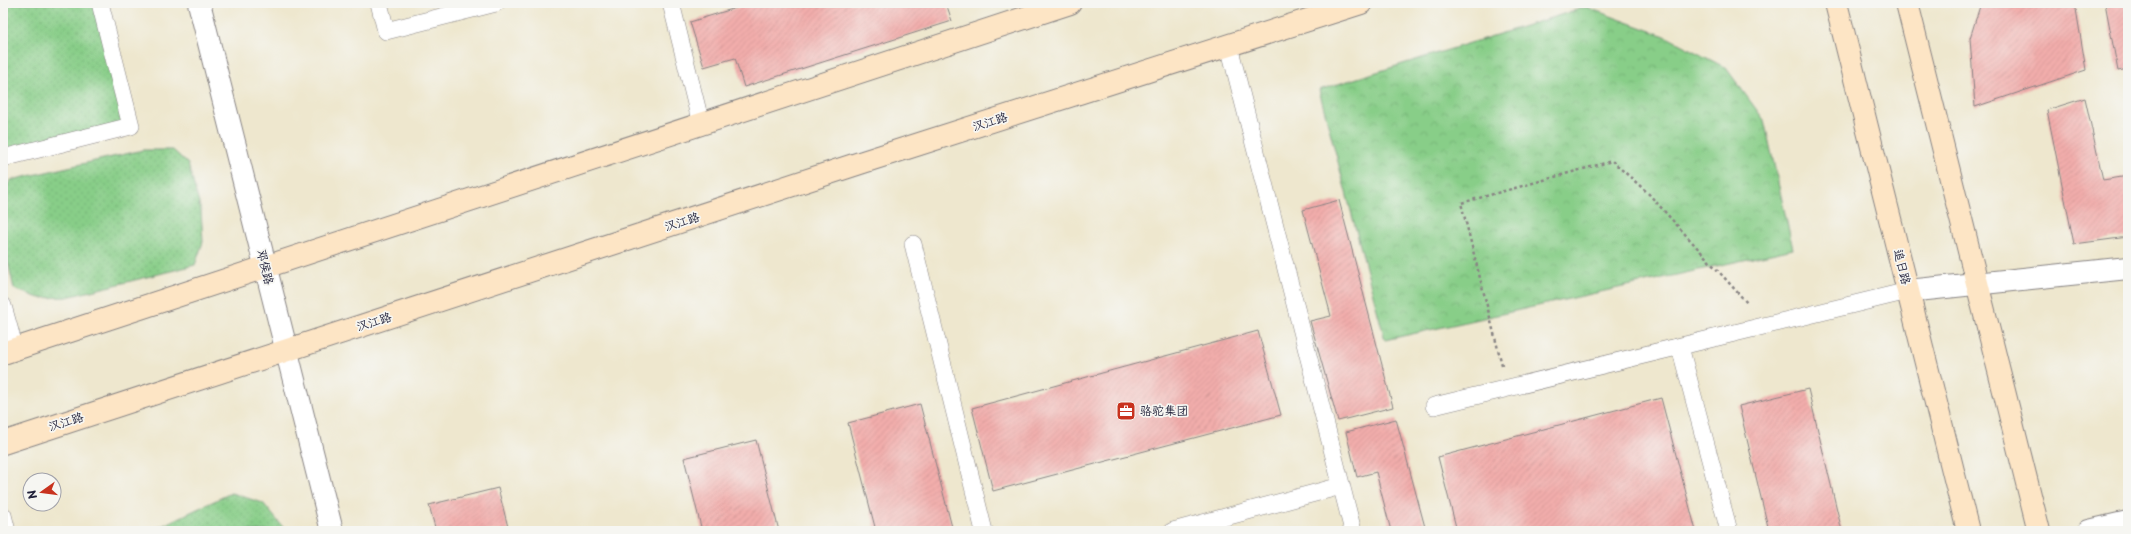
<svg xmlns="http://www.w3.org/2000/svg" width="2131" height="534" viewBox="0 0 2131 534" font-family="'Playpen Sans','LXGW WenKai TC',sans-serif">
<defs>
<pattern id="grass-dots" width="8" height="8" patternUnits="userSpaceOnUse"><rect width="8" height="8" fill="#88ce88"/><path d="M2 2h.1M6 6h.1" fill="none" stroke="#75b176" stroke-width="1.8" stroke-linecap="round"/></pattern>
<pattern id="park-crowns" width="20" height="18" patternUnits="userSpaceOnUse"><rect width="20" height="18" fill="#88ce88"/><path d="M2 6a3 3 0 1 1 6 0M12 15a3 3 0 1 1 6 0" fill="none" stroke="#75b176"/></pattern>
<pattern id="building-hatch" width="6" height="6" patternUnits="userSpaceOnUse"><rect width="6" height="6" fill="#f2adab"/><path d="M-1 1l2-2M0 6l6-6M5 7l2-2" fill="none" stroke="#cf9594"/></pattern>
</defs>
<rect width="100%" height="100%" fill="#f6f6f2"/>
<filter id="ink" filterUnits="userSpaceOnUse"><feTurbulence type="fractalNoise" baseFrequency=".025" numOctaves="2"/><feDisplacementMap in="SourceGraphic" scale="8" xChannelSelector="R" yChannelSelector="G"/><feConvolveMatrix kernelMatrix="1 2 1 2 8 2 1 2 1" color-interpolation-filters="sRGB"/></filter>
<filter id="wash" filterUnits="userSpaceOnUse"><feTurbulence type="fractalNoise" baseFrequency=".012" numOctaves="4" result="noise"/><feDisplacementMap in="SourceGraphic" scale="16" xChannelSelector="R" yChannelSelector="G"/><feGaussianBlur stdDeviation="0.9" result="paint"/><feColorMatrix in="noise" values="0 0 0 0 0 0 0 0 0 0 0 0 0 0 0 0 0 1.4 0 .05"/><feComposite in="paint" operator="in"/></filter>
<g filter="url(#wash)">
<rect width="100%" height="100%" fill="#eee7ce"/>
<path fill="url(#grass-dots)" stroke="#557862" d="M3,3H100L131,126L3,158Z
M143,150H173L188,164L201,211L203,242L195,265L67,297L39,298L14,289L3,239V191L11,180Z
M231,493L263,503L286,531H151Z"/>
<path fill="url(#park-crowns)" stroke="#557862" d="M1586,7L1665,36L1726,68L1764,120L1793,249L1385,340L1319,90Z"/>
<g id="blocks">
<path fill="url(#building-hatch)" d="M752,3H946L952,21L744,87L735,58L704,67L690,22Z
M1981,3H2075L2086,70L1975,107L1970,38Z
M2105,3H2128V69L2118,71Z
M2085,98L2103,180L2128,176V237L2074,244L2047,110Z
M1339,200L1393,407L1338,421L1310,321L1331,316L1303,210Z
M1258,331L1281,415L993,491L972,408Z
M1808,389L1842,531H1769L1739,406Z
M1661,398L1696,531H1457L1438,457Z
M920,404L953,531H876L848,423Z
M1396,419L1426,531H1391L1376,472L1357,477L1346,432Z
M756,440L779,531H702L684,458Z
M498,488L509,531H436L429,505Z"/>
</g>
</g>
<g filter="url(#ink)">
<use href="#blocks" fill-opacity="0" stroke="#888484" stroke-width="1"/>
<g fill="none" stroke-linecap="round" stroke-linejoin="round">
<g stroke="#888484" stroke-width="18">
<path id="service" d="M379,3L386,31L496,3
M671,3L701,124
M1229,46L1353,531
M3,158L131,126L100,3
M913,244L984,531
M3,306L15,349
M1680,347L1729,531
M1434,406L1908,291
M3,515L7,531
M1173,531L1341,486"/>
</g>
<g stroke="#888484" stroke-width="24">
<path id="minor" d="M1908,291L2128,268
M2089,531L2128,522"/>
</g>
<g stroke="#888484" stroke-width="24">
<path id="tertiary" d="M199,3L332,531"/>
</g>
<g stroke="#888484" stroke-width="24">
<path id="secondary" d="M1836,3L1968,531
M1907,3L2039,531
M3,353L1070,3
M3,443L863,162L1361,3"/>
</g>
<path stroke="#888484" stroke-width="2.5" stroke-dasharray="3 3" stroke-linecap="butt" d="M1502,365L1461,203L1612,161L1647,192L1748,304"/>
<use href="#service" stroke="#fff" stroke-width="17"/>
<use href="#minor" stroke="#fff" stroke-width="22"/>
<use href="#tertiary" stroke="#fff" stroke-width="22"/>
<use href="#secondary" stroke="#fde5c5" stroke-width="22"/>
</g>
</g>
<defs>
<g id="office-square" transform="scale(1)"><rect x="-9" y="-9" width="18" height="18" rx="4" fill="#c8321e" stroke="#f6f6f2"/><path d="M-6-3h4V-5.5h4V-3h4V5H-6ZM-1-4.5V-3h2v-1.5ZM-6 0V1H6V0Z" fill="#fff"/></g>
</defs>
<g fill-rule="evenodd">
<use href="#office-square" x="1126" y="411"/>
</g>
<g text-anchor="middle" stroke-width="3.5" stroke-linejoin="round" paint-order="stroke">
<g font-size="12" fill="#22223b" stroke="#f6f6f2">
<text transform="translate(990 122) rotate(-18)" y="4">汉江路</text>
<text transform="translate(682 222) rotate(-18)" y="4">汉江路</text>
<text transform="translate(265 267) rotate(76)" y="4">邓侯路</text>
<text transform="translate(1902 267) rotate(76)" y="4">追日路</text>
<text transform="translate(374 322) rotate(-18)" y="4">汉江路</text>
<text transform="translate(66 422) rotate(-18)" y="4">汉江路</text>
</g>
<g font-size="12" fill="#22223b" stroke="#f6f6f2" text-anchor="start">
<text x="1140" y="415">骆驼集团</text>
</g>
</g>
<rect width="2131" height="534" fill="none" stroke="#f6f6f2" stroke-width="16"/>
<g transform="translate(42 492) rotate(256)"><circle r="19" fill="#f6f6f2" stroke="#a1a1a9"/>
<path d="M0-3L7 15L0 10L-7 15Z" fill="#c8321e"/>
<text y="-6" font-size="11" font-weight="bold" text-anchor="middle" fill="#22223b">N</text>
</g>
</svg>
